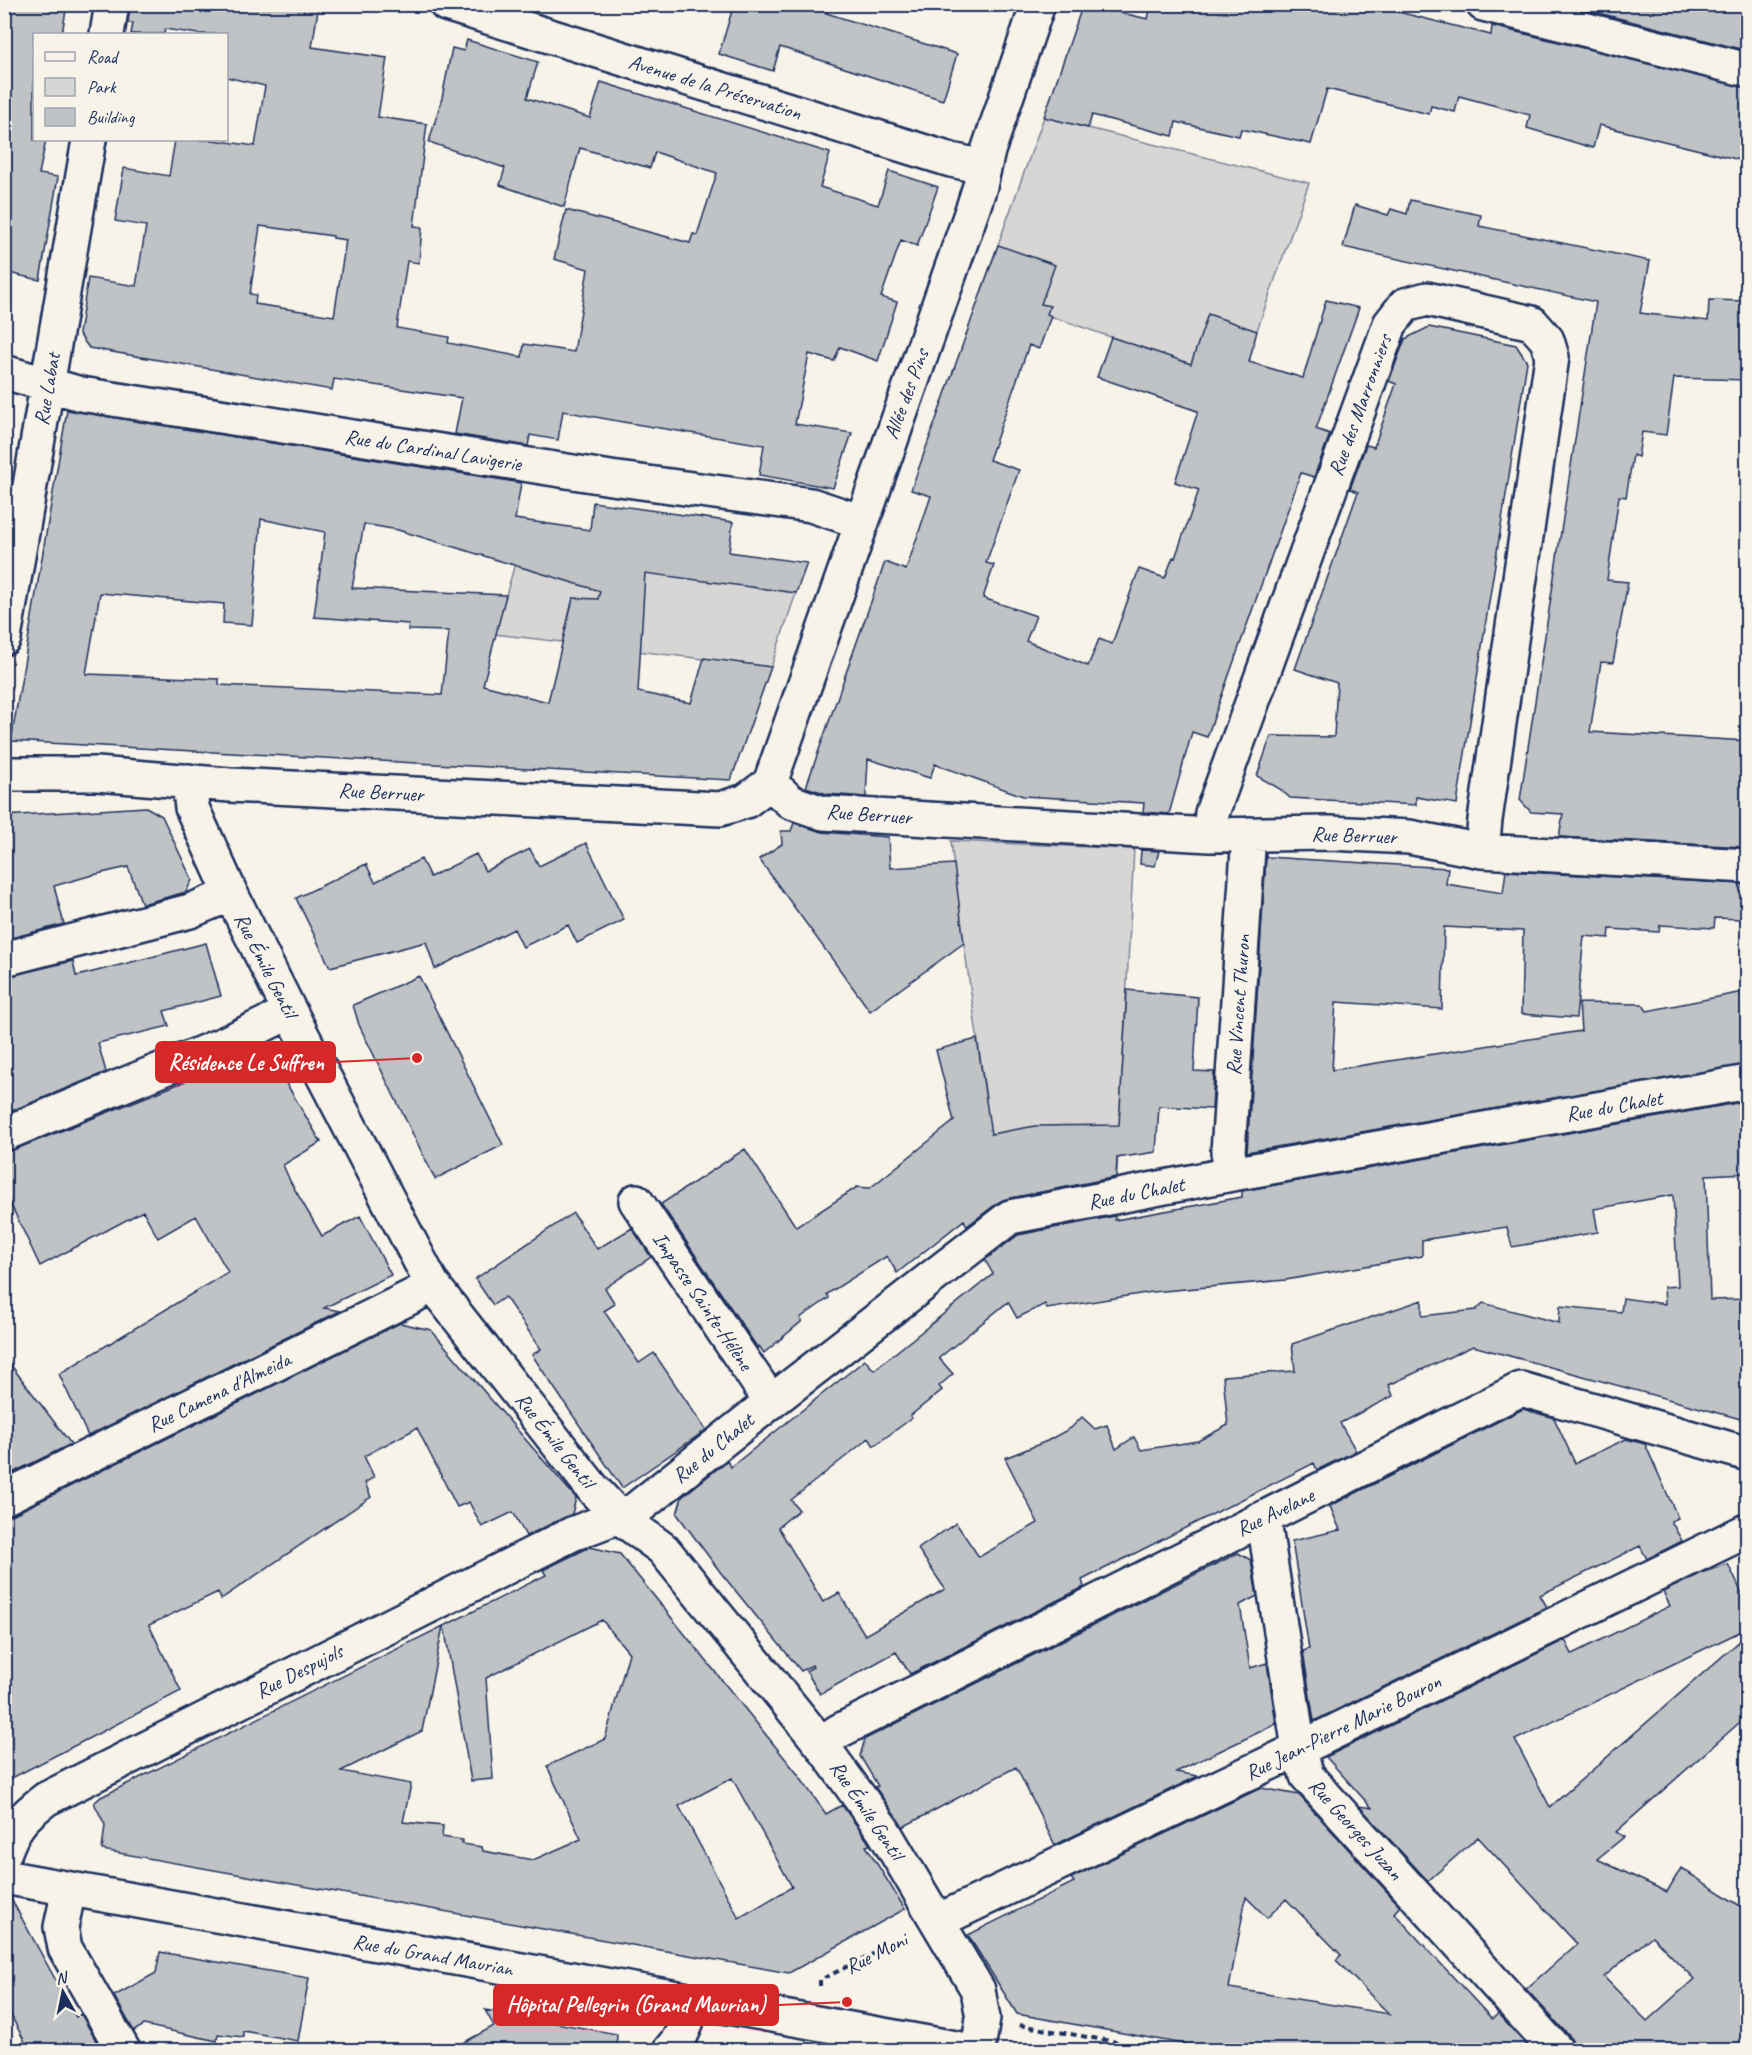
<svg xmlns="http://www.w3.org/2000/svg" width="1752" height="2055" viewBox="0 0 1752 2055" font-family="Caveat,sans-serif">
<rect width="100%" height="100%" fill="#f7f3e8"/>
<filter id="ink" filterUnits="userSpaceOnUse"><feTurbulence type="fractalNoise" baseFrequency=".0167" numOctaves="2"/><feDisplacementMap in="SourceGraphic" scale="12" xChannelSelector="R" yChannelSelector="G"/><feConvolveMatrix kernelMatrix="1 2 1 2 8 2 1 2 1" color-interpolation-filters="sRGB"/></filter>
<g filter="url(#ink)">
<path fill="#d7d6d4" stroke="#798299" stroke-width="1.5" d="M1044,117L1309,183L1225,421L1137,390L1151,351L981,292Z
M518,553L796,593L771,667L495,634Z
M951,841L1134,849L1117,1171L1000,1192L967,1107L986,1098L957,896Z"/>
<path fill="#c0c3c5" stroke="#1b2f5e" stroke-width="1.5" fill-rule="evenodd" d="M4,4H67L62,34H34V140H46L39,174L58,177L40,280L4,272Z
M130,4H319L312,47L387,58L378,117L427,124L414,226L422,227L419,263L407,261L397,328L449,337L448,343L522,357L524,344L574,352L588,269L554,259L566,210L690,243L693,234L697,235L717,173L655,152L650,168L580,148L564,207L500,185L505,168L429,142L442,98L452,48L464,51L467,40L538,62L527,98L590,118L601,82L830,153L820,187L878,205L889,171L938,187L917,246L901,240L881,297L897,302L878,361L840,347L834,361L809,354L795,424L852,433L833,488L759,475L764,445L623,422L563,411L558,440L530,435L528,446L455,434L462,398L334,379L332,390L89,348L79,334L88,278L136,286L146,226L115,221L124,168L169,176L175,140H213L255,146L265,86L226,77V34H198L165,29L164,34H131L133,23H128ZM260,226L333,236V238L346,240L334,316L255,304L256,295L250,294Z
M734,4H828L826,13L957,54L943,100L780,47L773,71L719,54Z
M1083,4L1148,19L1151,4H1366L1491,35L1492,26L1748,88V162L1599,125L1593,148L1527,128L1530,115L1459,96L1455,112L1431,106L1429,114L1327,89L1311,144L1241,129L1239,136L1176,122L1173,136L1092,115L1088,128L1044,117Z
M1563,4H1748V51Z
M1410,200L1481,215L1479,226L1650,261L1640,313L1708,321L1709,300L1748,301V380L1674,378L1666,435L1642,432L1638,457L1633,455L1626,497L1619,496L1607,580L1628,582L1613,663L1601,662L1590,732L1748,741V838L1745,837V847L1559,837L1563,814L1531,812L1520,800L1596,302L1343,247L1355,205L1388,215L1391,209L1407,214Z
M998,245L1055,265L1041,304L1050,306L1047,314L1051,316L1039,349L1029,345L989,460L1019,470L986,563L994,565L983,598L1036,616L1026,641L1088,666L1099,639L1112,644L1139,569L1165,578L1173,557L1175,558L1199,490L1175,482L1198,411L1097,377L1111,337L1191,364L1208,314L1257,331L1249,362L1303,378L1326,300L1359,308L1316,429L1330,434L1314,477L1301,473L1207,737L1192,732L1169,814L1143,812L1144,803L1023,796L935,764L930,778L868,759L866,797L827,794L806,787L885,562L906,570L931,496L911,490Z
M1429,327L1516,345L1527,362L1457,804L1416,797V805L1290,798L1280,789L1257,776L1271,736L1334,737L1337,683L1295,669L1358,492L1350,489L1366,445L1374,447L1396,384L1389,381L1405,339Z
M67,410L521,483L515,519L590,530L593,502L733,522L729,552L807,563L796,593L645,573L638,692L691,703L704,658L771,667L731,780L11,741ZM261,519L325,532L314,617L409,624L408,630L449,631L442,695L219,685V679L86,674L100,593L224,604L223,623L252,625ZM364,524L398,530L600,591L598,599L573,598L548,702L483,685L506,595L352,588Z
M146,807L162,816L192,880L186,892L142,904L128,867L89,876L54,886L64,924L4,940V816Z
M794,823L822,832L888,837L890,868L954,864L964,943L870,1011L759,859L782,844L781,831H791Z
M586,843L624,920L577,943L568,925L523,947L514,929L435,969L426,942L330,967L296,898L366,864L375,882L421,859L430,877L476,854L485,871L530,849L539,866Z
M1141,850L1159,851L1155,866L1140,864Z
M1266,857L1448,868L1446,884L1503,893L1506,871L1743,884L1741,919L1715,918L1714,928L1660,925L1659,932L1610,929L1609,938L1584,936L1576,1018L1521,1014L1523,931L1444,927L1442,1009L1336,1002L1332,1070L1581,1031L1579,1003L1642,1004L1647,1011L1748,991V1064L1247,1152Z
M206,943L221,996L164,1011L169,1026L98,1043L106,1072L4,1114V977L73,961L76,976L81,975Z
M419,976L503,1145L435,1179L359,1025L353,1005Z
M1127,990L1198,997L1194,1071L1214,1072L1212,1109L1159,1106L1156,1152L1117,1158L1116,1177L1006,1199L999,1202L967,1226L964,1220L897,1273L887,1256L827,1294L829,1298L800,1318L802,1321L764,1353L759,1346L757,1347L661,1204L745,1149L796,1227L857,1187L870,1188L954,1121L936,1050L977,1039L991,1134L1035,1126L1119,1125Z
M266,1049L321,1142L283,1165L291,1183L322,1236L360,1216L391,1275L324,1308L340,1311L88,1436L59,1374L228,1272L196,1216L158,1238L143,1211L40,1266L4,1190V1152L11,1151Z
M1748,1101V1173L1706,1175L1710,1300L1748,1299V1421L1473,1346L1389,1385L1393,1396L1340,1423L1356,1451L1317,1470L1314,1463L1082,1580L1084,1587L910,1674L896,1652L820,1694L806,1671L813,1667L812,1665L801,1671L721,1573L677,1514L682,1497L727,1461L731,1467L865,1360L874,1370L993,1274L985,1260L1018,1235L1115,1216V1220L1242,1197V1191ZM1673,1195L1678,1286L1664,1287L1665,1304L1623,1298L1621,1312L1560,1306L1559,1323L1483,1303L1476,1310L1422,1316V1300L1292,1344L1295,1371L1223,1376L1228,1425L1198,1441L1141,1450L1134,1437L1116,1449L1107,1425L1095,1429L1082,1417L1071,1428L1047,1441L1005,1458L1038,1523L979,1557L956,1523L918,1549L945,1589L865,1635L839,1593L823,1602L778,1527L799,1510L791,1500L869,1438L874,1446L912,1418L910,1416L942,1390L939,1386L953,1374L939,1358L1008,1302L1017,1318L1045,1304L1047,1309L1152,1292L1286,1280L1422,1256V1240L1507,1227L1512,1247L1598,1232L1594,1209Z
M573,1213L597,1249L632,1228L651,1257L605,1288L615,1304L604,1311L639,1363L654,1353L706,1430L622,1488L532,1355L541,1349L505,1297L493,1305L475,1279Z
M400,1323L431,1330L576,1498L572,1514L526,1536L513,1512L482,1527L469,1502L457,1507L417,1428L364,1456L374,1477L365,1483L371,1497L221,1599L218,1592L149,1625L181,1691L4,1782V1516L12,1515Z
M4,1356L71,1444L4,1477Z
M1523,1409L1554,1418L1575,1463L1626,1439L1645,1444L1678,1518L1671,1521L1682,1541L1647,1559L1640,1546L1540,1595L1547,1607L1314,1721L1303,1651L1309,1649L1292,1541L1340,1530L1330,1506Z
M590,1547L620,1554L796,1772L826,1814L842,1805L867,1840L870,1845L866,1846L905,1909L789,1973L102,1850L105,1825L94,1803L101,1797L443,1626L422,1731L341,1771L411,1784L403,1822L443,1826L442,1837L463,1840L462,1844L482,1847L483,1851L533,1860L581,1839L547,1766L605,1739L629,1653L602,1620L486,1678L493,1779L471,1781L444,1626L546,1575L543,1570ZM732,1778L792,1887L739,1918L679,1806Z
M1238,1553L1251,1560L1257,1596L1240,1605L1250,1668L1267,1663L1276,1724L1176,1772L1198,1776L1055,1845L1016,1767L903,1827L875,1787L878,1786L860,1756L865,1739Z
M1728,1564L1748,1606V1628L1515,1740L1550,1807L1748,1634V1715L1616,1832L1624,1837L1597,1859L1667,1892L1681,1868L1748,1911V2043L1734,2050H1574V2045L1570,2037L1526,1989L1577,1944L1478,1837L1428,1881L1359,1806L1372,1808L1326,1757L1565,1640L1572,1654L1670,1606L1663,1592L1704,1572ZM1652,1936L1694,1979L1647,2021L1604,1977Z
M1261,1788L1299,1795L1400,1906L1394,1913L1492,2019L1498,2014L1531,2050H1217L1017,2014L968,1935L1074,1882L1071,1878ZM1246,1897L1267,1918L1286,1899L1341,1955L1336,1960L1389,2014L1229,1988Z
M4,1896L10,1897L76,2017L81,2014L101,2050H14L26,2044L4,2002Z
M160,1952L309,1978L298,2041L243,2031V2037L218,2034L217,2041L144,2025L134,2031L114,1996L156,1973Z
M485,2010L617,2034L616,2050H450L494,2026Z"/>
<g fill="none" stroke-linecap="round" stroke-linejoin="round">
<g stroke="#1b2f5e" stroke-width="38">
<path id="street" d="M446,4L951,160L984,167
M1483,4L1748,70
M107,34L112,4
M4,372L81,394L611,478L811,505L862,522
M4,638L89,140
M4,774H97L230,785L720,809L746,801L770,783
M189,781L192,808L231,894L290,1012L432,1284L594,1490L619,1517L663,1549L821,1744L883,1830L978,1990L983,2018L978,2050
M770,783L791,802L823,813L1210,835L1330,833L1409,837L1482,851L1748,866
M770,783L974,205L980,186L988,151L1038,4
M1210,835L1212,813L1390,324L1405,305L1427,299L1532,323L1547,340L1552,357L1485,820L1482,851
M4,959L190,911L231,894
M4,1134L226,1043L290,1012
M1232,1174L1228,1152L1249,834
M636,1201L771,1402
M4,1498L415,1295L432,1284
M1258,1520L1266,1534L1299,1749L1307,1776L1556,2050
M821,1744L839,1731L1521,1389L1748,1454
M4,1854C14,1826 22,1817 46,1799L572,1534L635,1510L771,1402L1010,1217L1232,1174L1748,1082
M69,1890L61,1927L65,1948L123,2050
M938,1921L1299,1749L1748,1530
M670,2050C684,2035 688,2021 691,2001"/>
</g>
<g stroke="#1b2f5e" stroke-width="38">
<path id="secondary" d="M4,1877L967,2050"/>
</g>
<path stroke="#1b2f5e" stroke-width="4" stroke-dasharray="6 4.5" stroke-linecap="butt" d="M820,1986V1980L905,1938
M1019,2025L1116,2042L1115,2050"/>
<use href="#street" stroke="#f7f3e8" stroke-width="33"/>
<use href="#secondary" stroke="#f7f3e8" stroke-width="33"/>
</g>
</g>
<g text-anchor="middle" stroke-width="6" stroke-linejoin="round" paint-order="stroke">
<g font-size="21" fill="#1b2f5e" stroke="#f7f3e8">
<text transform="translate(715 87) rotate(17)" y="7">Avenue de la Préservation</text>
<text transform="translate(47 389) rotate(-80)" y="7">Rue Labat</text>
<text transform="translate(906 394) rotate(-70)" y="7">Allée des Pins</text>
<text transform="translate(1360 405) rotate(-70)" y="7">Rue des Marronniers</text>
<text transform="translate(433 450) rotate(9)" y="7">Rue du Cardinal Lavigerie</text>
<text transform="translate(381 792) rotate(3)" y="7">Rue Berruer</text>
<text transform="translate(869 814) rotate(4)" y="7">Rue Berruer</text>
<text transform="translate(1354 835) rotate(2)" y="7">Rue Berruer</text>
<text transform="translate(266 965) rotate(63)" y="7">Rue Émile Gentil</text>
<text transform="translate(1238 1005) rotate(-86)" y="7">Rue Vincent Thuron</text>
<text transform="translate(1614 1106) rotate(-10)" y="7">Rue du Chalet</text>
<text transform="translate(1136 1193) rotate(-11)" y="7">Rue du Chalet</text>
<text transform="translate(703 1301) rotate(56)" y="7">Impasse Sainte-Hélène</text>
<text transform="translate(219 1392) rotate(-26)" y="7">Rue Camena d'Almeida</text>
<text transform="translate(555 1440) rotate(52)" y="7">Rue Émile Gentil</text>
<text transform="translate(713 1448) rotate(-39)" y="7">Rue du Chalet</text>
<text transform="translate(1275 1512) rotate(-26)" y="7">Rue Avelane</text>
<text transform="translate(299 1671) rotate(-27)" y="7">Rue Despujols</text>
<text transform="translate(1343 1727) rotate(-26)" y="7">Rue Jean-Pierre Marie Bouron</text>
<text transform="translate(867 1810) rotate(56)" y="7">Rue Émile Gentil</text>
<text transform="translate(1356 1829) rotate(48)" y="7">Rue Georges Juzan</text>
<text transform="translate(876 1953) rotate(-27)" y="7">Rue Moni</text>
<text transform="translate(433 1955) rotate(10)" y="7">Rue du Grand Maurian</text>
</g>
</g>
<path fill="none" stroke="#d62828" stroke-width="2" d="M417 1058L335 1062M847 2002L778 2005"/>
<g fill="#d62828" stroke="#f7f3e8" stroke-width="2">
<circle cx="417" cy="1058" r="6"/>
<circle cx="847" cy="2002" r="6"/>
</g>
<g fill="#d62828" stroke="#d62828" stroke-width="2">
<rect x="156" y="1042" width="179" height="40" rx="6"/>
<rect x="494" y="1985" width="284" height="40" rx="6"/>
</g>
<g font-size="22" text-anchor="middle" font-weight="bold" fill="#fff">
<text x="246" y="1070">Résidence Le Suffren</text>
<text x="636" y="2012">Hôpital Pellegrin (Grand Maurian)</text>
</g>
<rect width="1752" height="2055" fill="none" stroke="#f7f3e8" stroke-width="24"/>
<rect x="12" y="12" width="1728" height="2031" fill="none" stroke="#1b2f5e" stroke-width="2" filter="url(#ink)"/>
<rect x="33" y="33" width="195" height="108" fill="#f7f3e8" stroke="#9fa5b1" stroke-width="1.5"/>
<rect x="45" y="52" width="30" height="9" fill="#f7f3e8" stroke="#9fa5b1" stroke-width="1.5"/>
<text x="87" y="63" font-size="18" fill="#1b2f5e">Road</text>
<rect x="45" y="78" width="30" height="18" fill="#d7d6d4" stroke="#9fa5b1" stroke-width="1.5"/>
<text x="87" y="93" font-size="18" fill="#1b2f5e">Park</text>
<rect x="45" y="108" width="30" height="18" fill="#c0c3c5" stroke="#9fa5b1" stroke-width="1.5"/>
<text x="87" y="123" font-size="18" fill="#1b2f5e">Building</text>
<g transform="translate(63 1992) rotate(351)" stroke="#f7f3e8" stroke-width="4.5" paint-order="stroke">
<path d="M0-4.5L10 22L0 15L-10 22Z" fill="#1b2f5e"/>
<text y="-9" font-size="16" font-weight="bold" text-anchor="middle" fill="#1b2f5e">N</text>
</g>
</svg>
